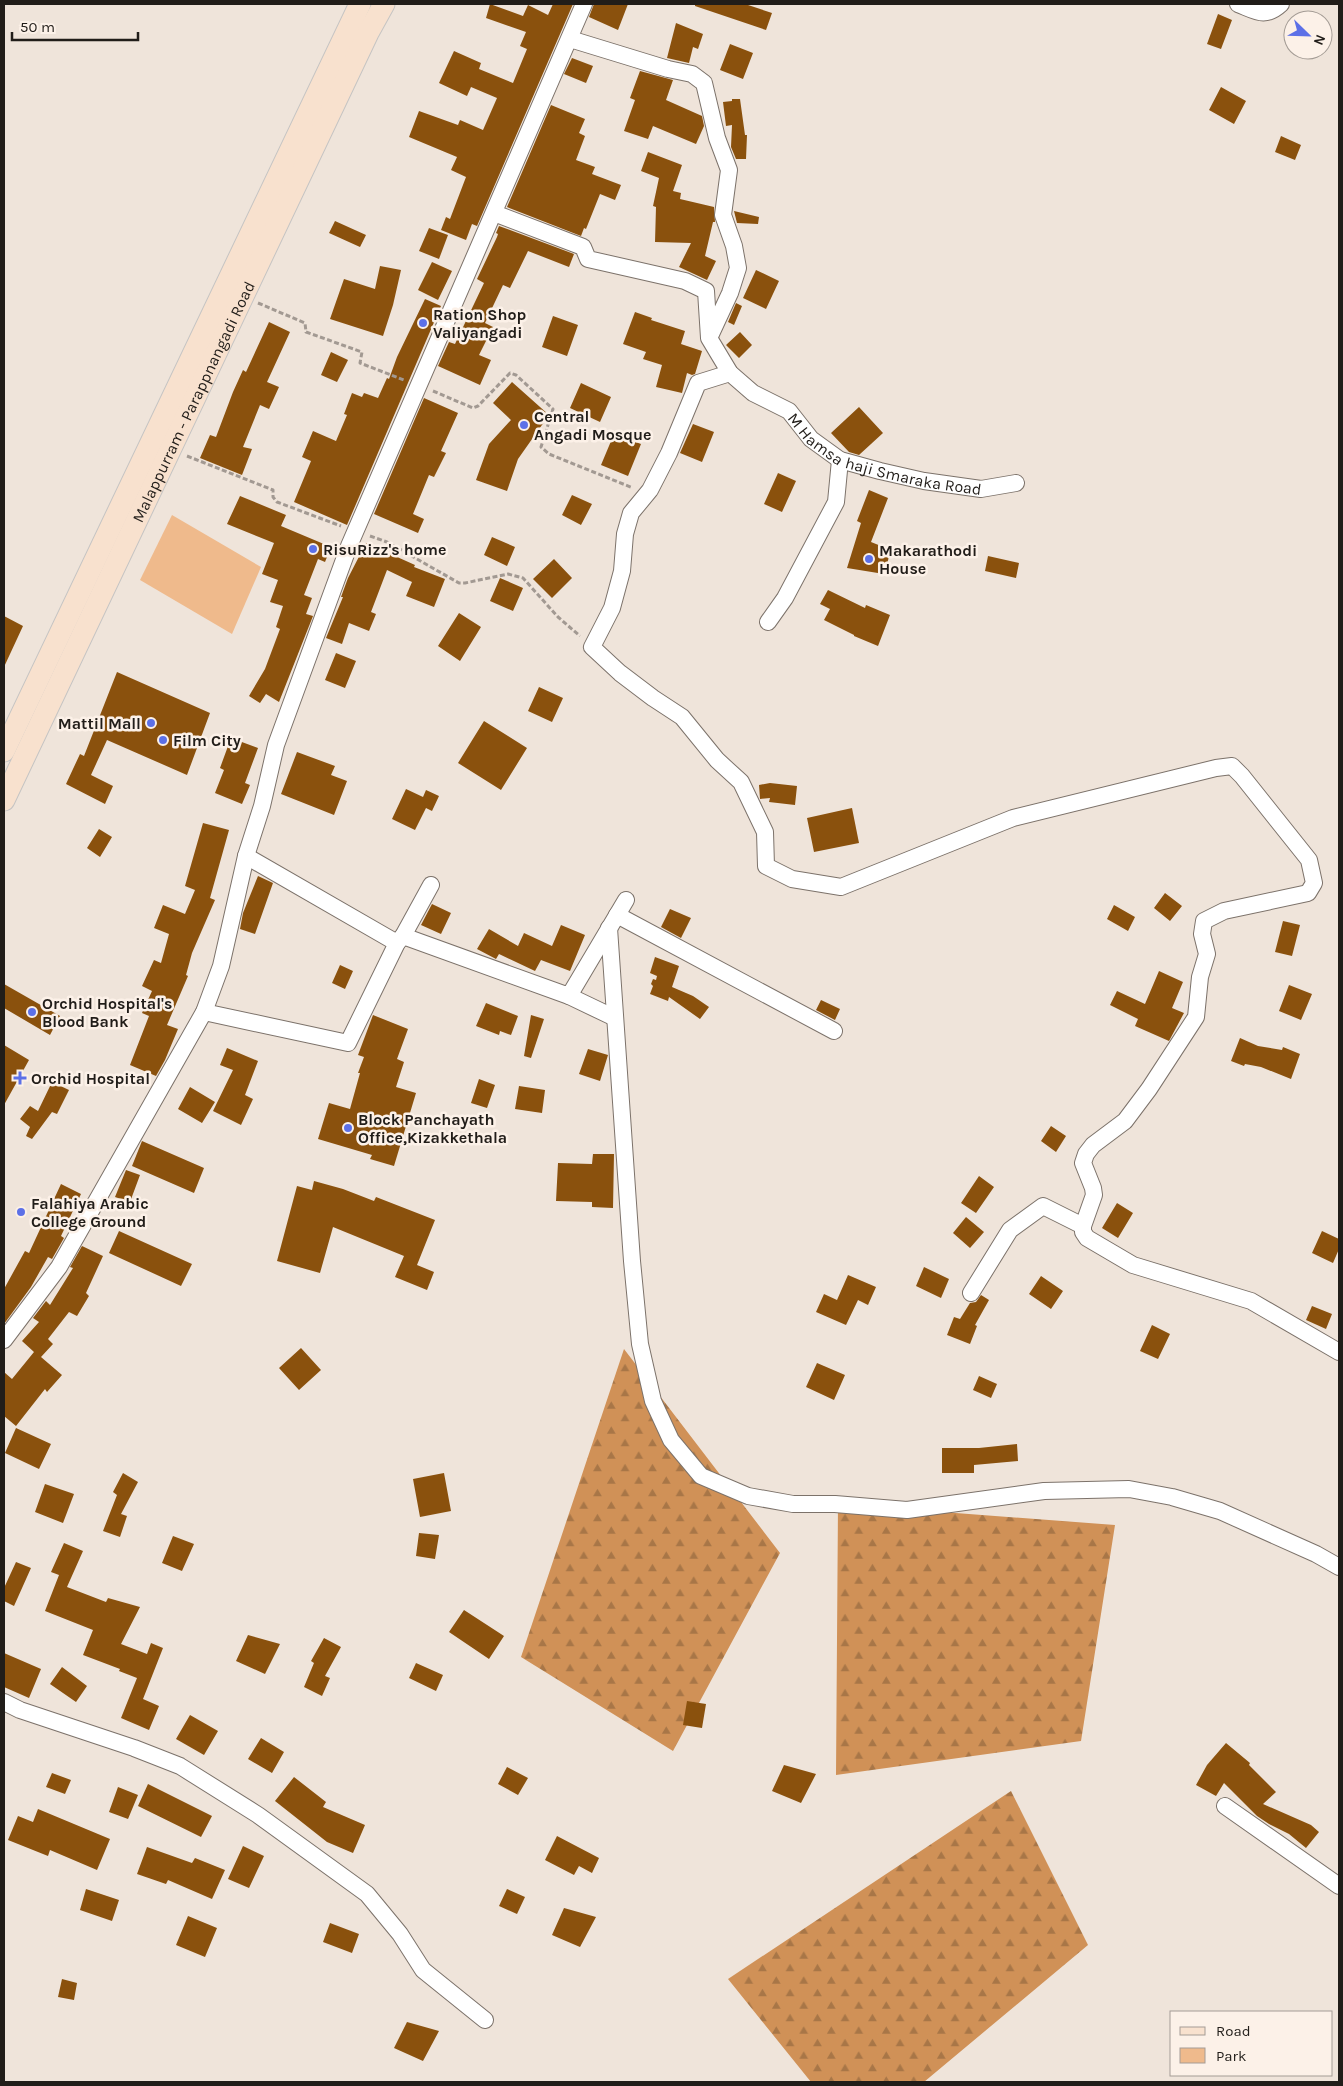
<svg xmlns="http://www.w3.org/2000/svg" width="1343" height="2086" viewBox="0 0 1343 2086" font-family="Karla,sans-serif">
<defs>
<pattern id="forest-firs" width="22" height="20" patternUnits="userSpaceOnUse" patternTransform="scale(1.25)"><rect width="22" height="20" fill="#d09157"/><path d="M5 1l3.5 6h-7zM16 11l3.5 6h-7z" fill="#a87647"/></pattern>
</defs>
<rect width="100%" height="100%" fill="#efe4da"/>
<path fill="url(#forest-firs)" d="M624,1349L780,1553L673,1751L521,1657Z
M838,1504L1115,1525L1081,1741L836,1775Z
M1011,1791L1088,1945L924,2082H811L728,1979Z"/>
<path fill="#efba8c" d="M172,515L261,567L232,634L140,580Z"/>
<path fill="#8a510d" d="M490,4L523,16L528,5L548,15L553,4H573L477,226L472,224L466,240L441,230L446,217L450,219L466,177L451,170L457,157L409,137L419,111L458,125L460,120L483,130L497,98L471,87L467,96L439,83L454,51L481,63L479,69L513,83L527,49L520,46L526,32L486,18Z
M594,4H628L618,30L589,17Z
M695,4H745L772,13L766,30L695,6Z
M1218,14L1232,20L1221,49L1207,44Z
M676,23L703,34L698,49L693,47L689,63L667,58Z
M730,44L753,53L743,79L720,70Z
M572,58L593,66L586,83L564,74Z
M640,71L673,80L666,100L702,116L704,126L696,144L653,126L648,139L624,131L635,100L630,98Z
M1221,87L1246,101L1234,124L1209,110Z
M732,99H740L745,135H747L746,159H736L731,147L732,125L726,126L723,102L732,101Z
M551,105L585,119L579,133L585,136L576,160L595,167L592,174L621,185L615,200L600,194L586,229L584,228L581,236L507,207Z
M1281,136L1301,145L1295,160L1275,152Z
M648,152L682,165L673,191L681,193L680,199L714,207L715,222H713L705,256L716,261L707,280L679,267L691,243L655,242L656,207L653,206L659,178L641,171Z
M734,211L759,217L758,224L737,223Z
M335,221L366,235L360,247L329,233Z
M499,226L574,254L569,267L528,251L510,288L503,285L485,323L493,327L479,355L491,360L480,385L438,366L449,342L455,344L484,283L477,279L497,237L498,234L496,233Z
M429,228L448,235L439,259L419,251Z
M432,262L452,271L438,300L418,290Z
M380,266L401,270L393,305L383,336L330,319L344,279L375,289Z
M756,270L779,281L766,309L743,298Z
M425,299L441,306L347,525L294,502L311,461L302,457L313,431L336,441L347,415L344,414L352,393L362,397L364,393L378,398L387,378L389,379L397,357Z
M736,303L742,306L734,325L728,322Z
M635,312L652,318L651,320L685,331L681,344L702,351L695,374L692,375L687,373L682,393L656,387L662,365L643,359L646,352L623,344Z
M553,316L578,325L567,356L542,347Z
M269,322L290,332L267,382L279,387L269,409L260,405L243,447L252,449L242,475L200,458L210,435L216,437L233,392L243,370L246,372Z
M740,332L752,345L739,358L726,345Z
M331,352L348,360L337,382L321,375Z
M512,382L549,415L518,459L507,491L476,480L489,444L511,420L493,403Z
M581,383L611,397L600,422L570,408Z
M424,398L458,413L441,451L446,453L434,477L429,475L413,514L424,519L418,533L374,514Z
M859,407L883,433L859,455L849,452L831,433Z
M693,424L714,432L702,462L680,453Z
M614,434L641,444L628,476L601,465Z
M778,473L796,481L782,512L764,504Z
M869,490L888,498L871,542L891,550L884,574L847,568L861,523L857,521Z
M572,495L592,504L581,525L562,515Z
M240,496L286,515L281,526L331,547L325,562L318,559L304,595L312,598L306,614L313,616L279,702L266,694L260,703L249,696L265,669L280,629L276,627L283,606L270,602L278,580L262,574L274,543L227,524Z
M492,537L515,547L507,566L484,555Z
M366,543L415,565L414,567L445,579L434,607L406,596L412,582L387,570L371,612L376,614L369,631L349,623L342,644L326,638L343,597H341L348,578Z
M988,556L1019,563L1016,578L985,571Z
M554,559L572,578L552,598L533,579Z
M500,578L523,588L513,611L490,601Z
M828,590L865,608L866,605L890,615L878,646L854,636V635L824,620L830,609L820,604Z
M459,613L481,627L460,661L438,646Z
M4,616L23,626L4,667Z
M336,653L356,661L345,688L325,680Z
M117,672L210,713L187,775L107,740L91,775L113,786L105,804L66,784L80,754L84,756Z
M539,687L563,698L552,722L528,711Z
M484,721L527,748L501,790L458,763Z
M231,738L258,748L245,783L250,785L242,804L215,793L224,770L220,768Z
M297,752L335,766L331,775L347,781L334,815L281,794Z
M770,783L797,786L795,805L769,802L770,798L760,799L759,785Z
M406,789L423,797L426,790L439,796L432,811L426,808L415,830L392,819Z
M852,808L859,843L814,852L807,818Z
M203,823L229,830L210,898L215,900L192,953L186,975L188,976L167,1025L178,1029L165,1060L156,1076L130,1065L149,1016L142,1013L152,991L142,986L154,960L161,963L169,934L154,928L163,905L185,914L195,890L185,886Z
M99,829L112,837L100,857L87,848Z
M258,876L273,883L255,934L240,929L243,913Z
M1165,893L1182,906L1170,921L1154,908Z
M432,904L451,913L441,934L421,925Z
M1114,905L1135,917L1128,931L1107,919Z
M670,909L691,918L681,938L661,927Z
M1283,921L1300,925L1292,956L1275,952Z
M561,925L585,935L570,971L541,960L535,971L499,954L496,959L477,949L489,929L518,946L524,933L552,946Z
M655,957L679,966L672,987L693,996L709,1007L700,1019L669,997L668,1001L650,994L653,986L651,984L653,979L656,980L657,976L650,973Z
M340,965L353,971L345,989L332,983Z
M1159,971L1183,982L1172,1008L1184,1013L1169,1041L1135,1026L1138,1019L1110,1005L1117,991L1145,1004Z
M4,984L60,1016L50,1035L4,1008Z
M1289,985L1312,994L1301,1020L1279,1011Z
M821,1000L840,1009L835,1020L816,1010Z
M486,1003L518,1016L511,1035L500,1031L499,1035L476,1026Z
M373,1015L408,1029L397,1059L404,1062L396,1087L416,1093L394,1166L370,1159L372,1155L318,1139L329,1103L350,1109L360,1073H358L364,1057L358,1055Z
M531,1015L544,1019L531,1058L524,1056Z
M1240,1038L1258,1046L1282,1050L1283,1047L1300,1054L1291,1079L1261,1067L1245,1064L1244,1066L1231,1061Z
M4,1045L29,1060L4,1105Z
M227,1048L258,1061L245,1095L253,1099L241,1125L213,1111L233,1070L220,1065Z
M588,1049L608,1055L600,1081L579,1074Z
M479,1079L495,1085L487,1108L471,1103Z
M52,1082L69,1090L57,1114L52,1112L32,1139L26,1136L30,1127L20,1119L30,1106L38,1111Z
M519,1086L545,1090L542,1113L515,1109Z
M190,1087L215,1102L202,1123L178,1109Z
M1051,1126L1066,1136L1056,1152L1041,1141Z
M142,1141L204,1168L194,1193L132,1166Z
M593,1154H614L613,1208L592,1207V1202L556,1201L558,1163L592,1164Z
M126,1170L140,1175L130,1202L115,1197Z
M979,1176L994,1187L976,1213L961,1203Z
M314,1181L343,1189L374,1201L376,1197L435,1220L417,1265L434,1272L427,1290L395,1277L404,1256L333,1227L320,1273L277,1261L297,1186L312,1190Z
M61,1184L81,1194L61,1236L64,1238L52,1259L48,1257L31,1287L4,1324V1289L25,1251L29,1253Z
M1117,1203L1133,1213L1118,1238L1102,1228Z
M966,1217L984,1232L970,1248L953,1233Z
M119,1231L192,1264L181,1286L109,1253Z
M1322,1231L1339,1239V1249L1333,1263L1312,1253Z
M82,1246L103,1256L86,1293L89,1296L77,1316L69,1312L48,1339L53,1344L41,1357L62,1375L47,1392L45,1389L16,1426L4,1416V1372L12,1379L34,1352L22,1341L39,1322L33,1318L46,1301L50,1305L73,1268L70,1267Z
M924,1267L949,1279L941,1298L916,1286Z
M848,1275L876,1287L868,1305L858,1300L846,1325L816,1312L824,1294L837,1300Z
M1041,1276L1063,1291L1051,1309L1029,1294Z
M981,1295L989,1300L975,1325L977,1326L970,1344L947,1335L954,1317L960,1319L970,1303L976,1302Z
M1312,1306L1332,1314L1326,1329L1306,1320Z
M1152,1325L1170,1334L1158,1359L1140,1351Z
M301,1348L321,1370L299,1390L279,1368Z
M817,1363L845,1375L834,1400L806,1387Z
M979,1376L997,1384L991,1398L973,1390Z
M16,1428L51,1444L39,1469L5,1453Z
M1017,1444L1018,1461L974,1465V1473H942V1448H979Z
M123,1473L138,1482L121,1514L127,1516L120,1537L103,1531L117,1495L113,1492Z
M444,1473L451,1511L420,1517L413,1479Z
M45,1484L74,1494L63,1523L35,1512Z
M419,1533L439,1535L435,1559L416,1556Z
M173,1536L194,1544L182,1571L162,1563Z
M64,1543L83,1551L67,1587L106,1602L108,1598L140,1607L121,1644L147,1654L151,1643L163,1648L143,1699L159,1706L149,1730L121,1718L137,1678L119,1671L120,1669L83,1655L93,1630L45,1611L59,1575L51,1572Z
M16,1562L31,1568L14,1606L4,1601V1588Z
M464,1610L504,1636L489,1659L449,1632Z
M248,1635L280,1644L265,1674L236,1661Z
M324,1638L341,1647L325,1676L330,1678L322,1696L304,1687L314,1663L311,1661Z
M4,1653L41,1669L29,1698L4,1687Z
M416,1663L443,1675L436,1691L409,1678Z
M62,1667L87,1686L76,1702L50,1684Z
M687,1701L706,1704L702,1728L683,1725Z
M190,1715L218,1731L204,1755L176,1739Z
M261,1738L284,1752L272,1773L248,1759Z
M1226,1743L1250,1763L1249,1765L1276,1792L1263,1804L1311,1825L1319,1832L1306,1848L1289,1834L1269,1824L1257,1816L1224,1783L1216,1796L1196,1785L1207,1765Z
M784,1765L816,1774L801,1803L772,1791Z
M507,1767L528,1778L518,1795L498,1784Z
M52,1773L71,1780L65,1794L46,1787Z
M294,1777L326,1802L323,1807L365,1825L353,1853L327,1842L275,1801Z
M148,1784L212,1816L201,1837L138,1806Z
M118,1787L138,1795L128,1819L109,1812Z
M38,1809L110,1839L97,1870L50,1850L48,1856L8,1840L18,1816L33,1822Z
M557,1836L599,1858L592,1873L579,1866L574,1875L545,1860Z
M243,1846L264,1856L249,1888L228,1879Z
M147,1847L192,1863L195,1858L225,1870L212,1899L168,1880L166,1884L137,1874Z
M86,1889L119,1900L112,1921L80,1910Z
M507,1889L525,1897L517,1914L499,1906Z
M564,1908L596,1917L580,1947L552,1935Z
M188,1916L217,1928L205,1957L176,1945Z
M330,1923L359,1934L352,1953L323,1942Z
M62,1979L77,1983L74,2000L58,1997Z
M407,2022L439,2031L423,2061L394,2048Z"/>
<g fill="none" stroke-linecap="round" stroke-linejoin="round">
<g stroke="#7c726a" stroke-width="18">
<g id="minor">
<path d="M1238,4C1256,11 1265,19 1281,4"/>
<path d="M570,39L668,69L692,74L704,83L717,138L729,170L723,215L734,246L738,268L730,293L711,334"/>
<path id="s1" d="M494,213L583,247L588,259L685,281L706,291L709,338L730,373L753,393L789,411L811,439L840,460L880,471L924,481L981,489L1016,483"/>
<path d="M730,373L698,383L669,453L650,490L631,513L625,534L622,571L612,608L592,647L620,673L653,698L682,717L717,760L741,782L765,832L766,866L792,879L841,887L1013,818L1216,768L1232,766L1242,776L1309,860L1314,883L1308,893L1224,911L1204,921L1202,934L1207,954L1200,977L1196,1017L1149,1089L1125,1121L1093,1145L1086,1154L1083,1163L1093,1188L1094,1195L1083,1226V1232L1087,1238L1133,1265L1251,1301L1339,1352"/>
<path d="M768,622L785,598L836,502L840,460"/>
<path d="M246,856L397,943"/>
<path d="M617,915L834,1031"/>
<path d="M609,928L632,1261L640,1344L653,1401L671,1440L701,1476L748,1496L793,1504H835L907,1510L1044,1491L1129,1489L1172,1497L1220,1511L1316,1554L1339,1567"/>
<path d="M403,936L569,996L626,900"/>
<path d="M569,996L615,1018"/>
<path d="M204,1012L348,1043L397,943L403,936L431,885"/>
<path d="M971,1293L1010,1230L1043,1206L1083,1226"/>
<path d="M4,1340L59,1267L204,1012L221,966L246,856L262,806L276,745L349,546L584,4"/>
<path d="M4,1702L20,1710L134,1748L180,1766L258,1815L367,1894L400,1934L423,1970L485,2020"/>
<path d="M1225,1806L1339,1886"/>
</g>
</g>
<g stroke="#c5c4c3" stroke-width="23">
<g id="major">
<path d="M4,751C122,501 243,253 360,4"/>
<path id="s2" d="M4,800L368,33L384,4"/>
</g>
</g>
<path stroke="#a29992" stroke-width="3" stroke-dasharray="5 2.5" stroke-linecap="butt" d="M258,303L305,323L306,332L362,352L360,363L404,380
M433,391L473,408L478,406L510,373L516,375L553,409L541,447L549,454L633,488
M187,456L273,490V497L277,502L341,526
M370,536L387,542L459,583H465L508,574L523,578L558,617L580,636"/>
<use href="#minor" stroke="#fff" stroke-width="16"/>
<use href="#major" stroke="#f8e1ce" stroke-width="21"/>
</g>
<g fill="#5c70e7" stroke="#fcf1e8" stroke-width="2">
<circle cx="423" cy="323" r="5"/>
<circle cx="524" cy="425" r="5"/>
<circle cx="313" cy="549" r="5"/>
<circle cx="869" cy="559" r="5"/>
<circle cx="151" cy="723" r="5"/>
<circle cx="163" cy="740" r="5"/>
<circle cx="32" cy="1012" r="5"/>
<path d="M17.5 1070.5h5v5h5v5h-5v5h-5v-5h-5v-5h5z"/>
<circle cx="348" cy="1128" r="5"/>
<circle cx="21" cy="1212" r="5"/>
</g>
<g text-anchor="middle" stroke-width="5" stroke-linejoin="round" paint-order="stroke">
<g font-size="16" font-weight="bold" fill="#211d19" stroke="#fcf1e8" text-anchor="start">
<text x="433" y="320">Ration Shop<tspan x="433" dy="18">Valiyangadi</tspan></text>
<text x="534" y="422">Central<tspan x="534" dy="18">Angadi Mosque</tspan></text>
<text x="323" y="555">RisuRizz's home</text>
<text x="879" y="556">Makarathodi<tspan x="879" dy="18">House</tspan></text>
<text x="141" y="729" text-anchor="end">Mattil Mall</text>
<text x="173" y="746">Film City</text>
<text x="42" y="1009">Orchid Hospital's<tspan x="42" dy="18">Blood Bank</tspan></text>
<text x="31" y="1084">Orchid Hospital</text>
<text x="358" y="1125">Block Panchayath<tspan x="358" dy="18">Office,Kizakkethala</tspan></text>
<text x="31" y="1209">Falahiya Arabic<tspan x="31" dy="18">College Ground</tspan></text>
</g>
<g font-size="16" fill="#211d19" stroke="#fcf1e8">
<text dy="6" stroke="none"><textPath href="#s2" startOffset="441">Malappurram - Parappnangadi Road</textPath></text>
<text dy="6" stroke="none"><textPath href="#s1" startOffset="500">M Hamsa haji Smaraka Road</textPath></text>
</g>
</g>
<rect width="1343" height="2086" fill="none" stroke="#211d19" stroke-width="10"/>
<rect x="1170" y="2011" width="162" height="65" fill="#fcf1e8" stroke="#a49c95"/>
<rect x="1180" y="2027" width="25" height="8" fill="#f8e1ce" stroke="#a49c95"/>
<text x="1216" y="2036" font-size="15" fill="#211d19">Road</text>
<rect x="1180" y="2048" width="25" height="15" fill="#efba8c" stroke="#a49c95"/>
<text x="1216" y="2061" font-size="15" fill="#211d19">Park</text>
<g transform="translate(1308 35) rotate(113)"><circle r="24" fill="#fcf1e8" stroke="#a49c95"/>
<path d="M0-4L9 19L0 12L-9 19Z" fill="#5c70e7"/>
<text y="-8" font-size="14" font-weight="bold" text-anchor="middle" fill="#211d19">N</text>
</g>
<path d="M12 32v8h126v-8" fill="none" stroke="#211d19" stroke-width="2.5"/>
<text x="20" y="32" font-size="15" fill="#211d19" stroke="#fcf1e8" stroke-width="4" paint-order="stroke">50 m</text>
</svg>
